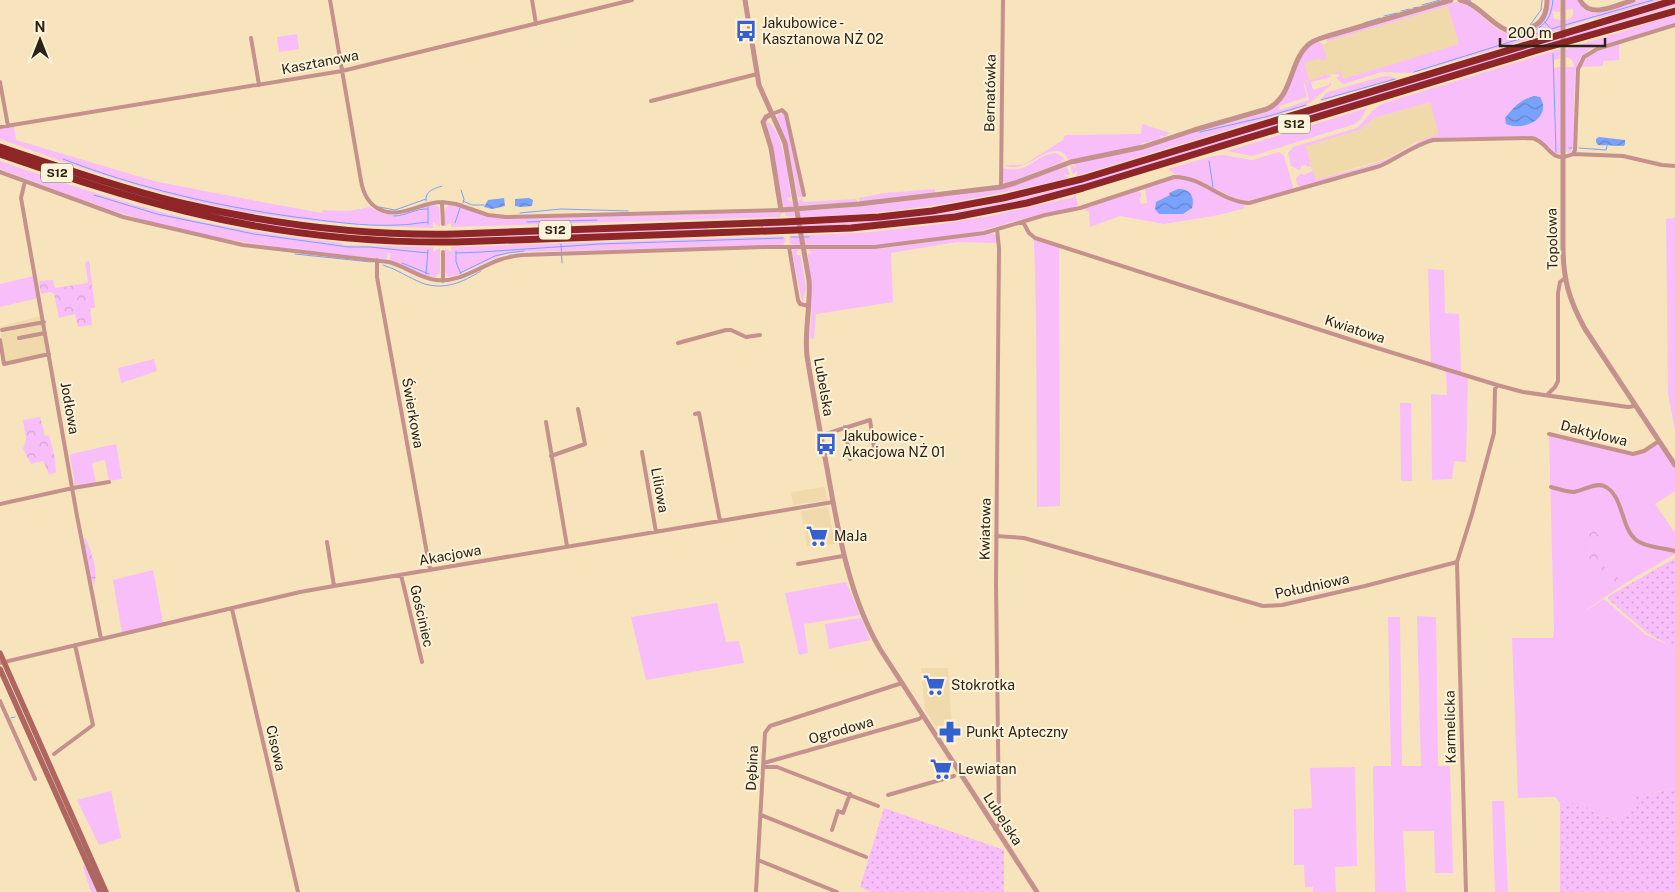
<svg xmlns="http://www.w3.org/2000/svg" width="1675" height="892" viewBox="0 0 1675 892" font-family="'Public Sans',sans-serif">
<defs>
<pattern id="forest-crowns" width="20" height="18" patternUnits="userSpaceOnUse" patternTransform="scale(1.25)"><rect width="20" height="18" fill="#f7befa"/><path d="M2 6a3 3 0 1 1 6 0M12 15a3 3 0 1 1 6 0" fill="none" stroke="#d4a3d5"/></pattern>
<pattern id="garden-dots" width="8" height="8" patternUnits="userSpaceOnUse" patternTransform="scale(1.25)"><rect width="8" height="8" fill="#f7befa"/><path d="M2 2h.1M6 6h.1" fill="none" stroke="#d4a3d5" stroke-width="1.8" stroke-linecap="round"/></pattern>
<pattern id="water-waves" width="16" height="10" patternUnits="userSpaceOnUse" patternTransform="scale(1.25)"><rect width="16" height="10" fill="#79a2fc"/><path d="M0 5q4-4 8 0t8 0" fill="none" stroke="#6384cb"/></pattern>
</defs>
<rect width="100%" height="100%" fill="#f7e4bd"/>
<path fill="#f0d9ab" d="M1448,6L1460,44L1343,79L1340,72L1301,84V63L1320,42L1322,44H1326L1327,41L1340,37Z
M1430,102L1440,135L1416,142L1388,158L1315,180L1305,146L1362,129L1374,118Z
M41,316L47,354L6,363L4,361L0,327Z
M825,487L827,500L793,505L791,492Z
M828,507L835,544L807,546L801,511Z
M921,668H948L952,725L935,726L925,710Z"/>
<path fill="#f7befa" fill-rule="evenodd" d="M1549,0H1560V12L1552,11L1554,18C1560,22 1570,21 1573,15V9L1566,10V0H1578C1588,26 1621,4 1639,0C1646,0 1653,0 1660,0L1603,17L1593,18L1560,30L1413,73L1382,72L1343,84L1336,78L1339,77V74H1335V73L1341,71L1343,79L1459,44L1448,6L1327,41L1326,43L1327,38L1449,2C1489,0 1489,52 1536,27Z
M1675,3V6L1092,183C1042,196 992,209 940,216C881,224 821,226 762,228V226C821,224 879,221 937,214C980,208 1023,198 1065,187L1596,27L1597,29L1600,28V26Z
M1675,15V23L1590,49L1580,58L1575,72L1573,147L1570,153L1565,151L1566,67H1574C1574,61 1571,58 1566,57V49Z
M297,34L299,49L279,52L277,37Z
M1317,41L1322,44L1327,59L1321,60L1320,58L1304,63L1309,79L1303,81L1307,97L1279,106L1280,110L1309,100L1304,82L1324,76V73H1325L1326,75H1330L1331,77L1311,82L1313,90L1329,85V82L1332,84L1312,101L1303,107L1076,176L1077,171L1074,174H1073C1071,169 1070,164 1068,159C1053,133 1027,177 1005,165H1023L1063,140L1065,135L1141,134L1142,124L1170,133L1163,137L1161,135L1160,139L1143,143L1139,146L1070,160L1071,156L1070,159L1071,165L1075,167L1076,166L1072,163C1098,158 1124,154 1150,146C1169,141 1186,133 1205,128C1221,124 1266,115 1277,105C1296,87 1293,54 1317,41Z
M1619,44V60L1603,61V66L1580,67L1590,54Z
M1560,49V58L1555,60L1553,63V68L1561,67V152L1559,154C1548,152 1545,139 1533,136L1439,138L1424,141L1388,161L1301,187L1297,184L1296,178L1302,173L1303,175L1313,171L1316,180C1339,173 1364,168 1387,159C1406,151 1420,138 1439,135L1430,102L1374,118L1362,129L1306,146L1311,166L1307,167L1306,165L1301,166V169L1299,170L1291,166L1288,153L1293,147L1357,128C1367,119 1371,109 1384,103ZM1534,96H1537L1542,114C1533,124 1522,128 1509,126L1505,118C1513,108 1521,99 1534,96Z
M1384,76L1392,77L1397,79L1320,101L1324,95L1328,92Z
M1367,108L1361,119L1355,124L1252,156L1227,151Z
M779,113L785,115L803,202L856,199L857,202L786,207L783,206L773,146L766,122L767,121C784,132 787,175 791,195V197L787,198C789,203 794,202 799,201L802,198L801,197H798L788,146L777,118Z
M14,126L16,140L154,181L246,199L322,213L323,210C339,211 353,212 368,207C373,208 377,212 383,213C399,218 418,209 433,204L439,207L440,227L433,222V228C363,226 294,222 225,208C148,192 74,166 0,139V129Z
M0,149L178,205L366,234L708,227V230L456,238H410L331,233L266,225L212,215L117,191L0,152Z
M1279,152L1284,156L1293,187L1291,190L1246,201L1237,199L1186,176L1176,175L1168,169L1213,156L1223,155L1252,160Z
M1056,153L1063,157L1070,175L1064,174L1068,178C994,196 919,211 843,215C824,216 805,218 786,216L785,214V212L843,208L998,189L1064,166L1063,170L1065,166L1064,161L1061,159L1063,162L1006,184L1002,181L1003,168C1030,175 1033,155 1056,153Z
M0,161C64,183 128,205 194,220C243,231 292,237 341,243L343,245L433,247L434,252L440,248V273L435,277L424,275L390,260V253H388L387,258L384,259C302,251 219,242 140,219C92,205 46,186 0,169Z
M1178,178L1186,179L1236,202L1243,204L1262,203L1243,206L1245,208L1219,215L1164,224L1120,216L1090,227L1089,212L1084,209L1138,190L1141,194V197L1139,198L1141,204L1147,203L1145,188L1170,179Z
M935,189V194L860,202L859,198L886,193Z
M1075,193L1078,205L1076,206V208L1048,212L976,232L881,245H794L790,243L789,237L791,236L871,232L940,224L990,216L1074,197Z
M448,205C461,204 480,215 495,218L670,215L780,211L781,214L780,217L451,227V222L445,227C443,221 443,210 448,205Z
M1675,218V431L1668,394L1666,219Z
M992,233L997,236V243L957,242L891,253L893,302L816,314L814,339L810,338L812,297L808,256V254L812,253L808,249H879Z
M782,236L786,238V241L783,245L521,252L502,255L455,276L448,277L445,272V248L451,252V247Z
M1034,240L1059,247L1060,506L1037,507L1036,310Z
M799,248L796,255H800L801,258L806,288L803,301H802L792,252L794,249Z
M1428,269L1444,270L1445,313L1459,314L1461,372L1468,375L1466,462L1454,461L1452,479L1432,480L1431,394L1447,395L1446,372L1431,367Z
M34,276L38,298L0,307V284Z
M154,359L157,371L121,383L118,368Z
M1400,403H1411L1412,481H1401Z
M1549,434L1630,455H1636L1659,442L1675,468V491L1655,504L1675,533V554L1627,582L1579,615L1604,599L1646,635L1669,645L1675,650V788L1636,797L1628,814L1616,819L1597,815L1581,803H1560L1555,797L1518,798L1512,638H1553L1554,631Z
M116,444L122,479L109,481L105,460L92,463L96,483L75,485L70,456L71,454Z
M153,570L163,623L122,633L113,580Z
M846,582L860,615L804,624L808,653L799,655L785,593Z
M717,603L726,642L739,641L744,663L646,680L631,617Z
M1417,616L1436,617L1438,766H1450L1453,873H1435L1434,831H1403L1406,892H1375L1373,766H1391L1388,617H1400L1402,766H1421Z
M861,618L870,640L829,649L825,624Z
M1355,767L1357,866L1335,867L1336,892H1313V887H1305L1304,865H1294V809L1312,808L1310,768Z
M111,791L121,838L99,845L77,800Z
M1492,801H1504L1508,892H1495Z
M85,864L97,892H91L83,867Z"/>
<path fill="url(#forest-crowns)" d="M89,261L95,307L90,308L92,325L78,327L75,314L59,318L54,294L50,292L41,294L39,281L53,280L55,288L88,283L85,262Z
M40,417L45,436L49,435L55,458L56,473L49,474L43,461L31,464L23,449L26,439L23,420Z
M1588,527L1602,529L1600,547L1603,552L1601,564L1623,582L1611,591C1594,573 1579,553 1588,527Z
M85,537C91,550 99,571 94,585L91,577L84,542Z"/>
<path fill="url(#garden-dots)" d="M1675,558V650L1664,642L1647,633L1608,599L1609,596Z
M1675,788V892H1560V803H1581L1597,815L1616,819L1628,814L1636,797Z
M884,808L1004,850V892H871L860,887Z"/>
<path fill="url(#water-waves)" d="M1534,96L1540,97C1553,118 1523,132 1506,124L1505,118C1513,108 1521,99 1534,96Z
M1599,137L1625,140V144L1624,146L1598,145L1596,142V139Z
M1178,189C1190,188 1195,197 1192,208L1183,214H1159L1155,209L1156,202L1170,195L1169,193Z
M504,198L505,206L492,209L484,207L488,200Z
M529,198L533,200L532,206L521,207L515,206V199Z"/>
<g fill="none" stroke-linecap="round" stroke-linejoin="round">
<path stroke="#79a2fc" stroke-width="1" d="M1469,0L1471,1
M1422,5L1440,0
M1413,8L1418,7
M1401,11L1410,9
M1384,16L1397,13
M1545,22L1551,29L1552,31
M1364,23L1380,18
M1530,25L1541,10L1542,0
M1565,25L1653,0
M1509,28L1520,29
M1532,32C1547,24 1551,17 1553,0
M1553,54L1556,152
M1414,72L1561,26
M1321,100L1395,79
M1200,132L1269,116L1306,105
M1569,148H1572
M1579,148L1606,150L1607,146
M63,159C138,188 216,206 295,217C329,221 364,227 398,225C408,225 418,223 428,222
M1209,161L1213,187
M461,190L464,199L463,203
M94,195L157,214L254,234L349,247H370L428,253
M426,201C425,191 433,189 442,186
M463,201L472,205H484
M379,207L395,210L426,199
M520,213L561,209L628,211
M394,216C406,216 416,208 428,209
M527,222L597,220
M455,223L460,208
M428,224V207
M791,237H800
M804,237H809
M561,244L562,263
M456,251V262L461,274
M456,253L482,252L600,244L783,238
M295,254L371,262
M402,263L429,274
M383,265C397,269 409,278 422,283C444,291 463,282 481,271
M460,273L495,256L508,253L524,251
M426,274L428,250
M11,718L15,717"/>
<path stroke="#c4918c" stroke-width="4" d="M330,0L361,181C363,192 367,202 377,208C398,221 420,202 442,202L443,224
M532,0L536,24
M251,38L259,85
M0,82L8,126
M651,101L757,74
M772,114L782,110L786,114L804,195
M0,127L342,71L632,0
M1573,154L1575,150L1578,69L1584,57L1597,49L1675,25
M0,172L123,217L243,245L389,262C405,266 419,278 436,280C459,283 479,267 499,260C507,257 514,256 522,255L766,247H875L898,244L984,233L1045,215L1080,208L1174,177C1201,176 1222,202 1249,203L1380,166C1398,158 1414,145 1433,140L1532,138C1550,142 1549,165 1573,154L1623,156L1662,165L1675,166
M25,181L21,198L77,516L101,639
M1001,187L1003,0
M442,202L456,204L488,215L506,217L781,210
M1023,222L1029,233L1035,238L1364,344L1497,385L1523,392L1628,407L1635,406
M789,247L798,300L800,304L809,306
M443,252V281
M377,260V277L430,570
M2,330L44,322
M19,338L45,333
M0,340L4,364L49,354
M678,343L726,330H731L746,337L760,335
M1547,395L1555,387L1558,381V293L1560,282L1565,278
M695,414L699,413L720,521
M546,422L567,546
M845,427L850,459
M1549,434L1633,454L1644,451L1659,441
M821,436L835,431L870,420L875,454
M642,452L656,532
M551,456L585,444L578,409
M1551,487C1559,489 1567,492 1574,492C1583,491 1595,482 1604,486C1623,494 1621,527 1635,539C1644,547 1663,548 1675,551
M0,504L73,488L109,482
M996,536L1024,538L1263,606L1282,605L1365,586L1457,562L1472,514L1494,433L1495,389L1497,385
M327,542L334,586
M1457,562L1466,892
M798,564L843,556
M401,575L422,662
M232,609L298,892
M0,663L300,592L334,586L833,502
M0,701L35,779
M54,754L93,725L75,645
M764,763L919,719L923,716
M764,767H777L878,806
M888,795L954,776
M761,815L866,857
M995,829L999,824V818L996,583L999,248L997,229
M832,830L838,811L843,813L850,794
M758,860L837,892
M756,892L765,733L770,726L902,683"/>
<path stroke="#c4918c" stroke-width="5" d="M745,0L759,85L785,143L809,280C811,306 804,331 807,356C813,393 820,431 827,468C838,530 848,594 880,649L1037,892
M1460,0C1488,6 1500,47 1534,26C1544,21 1547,11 1547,0
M1563,0V246C1563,279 1569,300 1585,329L1675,465
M1580,0C1590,20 1617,5 1633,0
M772,114L766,117L763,122L771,148L781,210L859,204L1001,187L1015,183L1071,162L1143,147L1194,130L1267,109C1293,97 1289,63 1307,46C1312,40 1321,38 1328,36L1451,0"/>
<path stroke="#af6661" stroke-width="5.5" d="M0,653L106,892
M0,669L100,892"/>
<path stroke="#8e2627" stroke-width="7" d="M0,147C60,167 120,188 181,203C270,224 364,236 456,234L784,222L879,217L932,211L1003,198L1082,179L1675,0
M0,154C61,175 122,196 185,211C273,233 366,243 456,242L851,228L955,217L1027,203L1083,188L1541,49L1675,11"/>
</g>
<defs>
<g id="bus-bare" transform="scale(1.725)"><path d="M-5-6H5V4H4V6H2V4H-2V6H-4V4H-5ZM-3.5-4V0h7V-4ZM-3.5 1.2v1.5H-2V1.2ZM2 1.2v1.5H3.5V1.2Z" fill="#3460d0" stroke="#fdf2da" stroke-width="2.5" paint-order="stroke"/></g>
<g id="supermarket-bare" transform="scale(1.725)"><path d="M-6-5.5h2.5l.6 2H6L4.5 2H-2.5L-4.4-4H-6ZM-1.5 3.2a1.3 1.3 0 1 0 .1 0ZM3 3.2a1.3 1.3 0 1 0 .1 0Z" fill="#3460d0" stroke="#fdf2da" stroke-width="2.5" paint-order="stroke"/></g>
<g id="pharmacy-bare" transform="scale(1.725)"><path d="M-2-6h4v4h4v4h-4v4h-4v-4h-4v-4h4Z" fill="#3460d0" stroke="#fdf2da" stroke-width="2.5" paint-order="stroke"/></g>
</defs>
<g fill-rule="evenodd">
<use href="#bus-bare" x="746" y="31"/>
<use href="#bus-bare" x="826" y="444"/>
<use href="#supermarket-bare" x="817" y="536"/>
<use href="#supermarket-bare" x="934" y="685"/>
<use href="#pharmacy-bare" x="950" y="732"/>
<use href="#supermarket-bare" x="941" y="769"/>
</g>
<g text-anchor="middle" stroke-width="4" stroke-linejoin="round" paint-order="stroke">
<g fill="#fdf2da" stroke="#6a6250" stroke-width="1">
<rect x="1278" y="114.5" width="32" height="19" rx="4"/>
<rect x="41" y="163.5" width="32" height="19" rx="4"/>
<rect x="539" y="220.5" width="32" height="19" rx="4"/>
</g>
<g font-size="12" font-weight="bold" fill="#2b2415">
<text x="1294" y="128">S12</text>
<text x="57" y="177">S12</text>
<text x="555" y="234">S12</text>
</g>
<g font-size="14" fill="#2b2415" stroke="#fdf2da" text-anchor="start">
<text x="762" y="28">Jakubowice -<tspan x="762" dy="16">Kasztanowa NŻ 02</tspan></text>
<text x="842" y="441">Jakubowice -<tspan x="842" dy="16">Akacjowa NŻ 01</tspan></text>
<text x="834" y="541">MaJa</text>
<text x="951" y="690">Stokrotka</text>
<text x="966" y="737">Punkt Apteczny</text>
<text x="958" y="774">Lewiatan</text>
</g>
<g font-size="14" fill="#2b2415" stroke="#fdf2da">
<text transform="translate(320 62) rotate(-11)" y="5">Kasztanowa</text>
<text transform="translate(990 93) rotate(-89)" y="5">Bernatówka</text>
<text transform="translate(1552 239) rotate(-91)" y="5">Topolowa</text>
<text transform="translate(1355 329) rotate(18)" y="5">Kwiatowa</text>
<text transform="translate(824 387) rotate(80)" y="5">Lubelska</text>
<text transform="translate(70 408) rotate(80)" y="5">Jodłowa</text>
<text transform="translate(413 413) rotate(80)" y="5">Świerkowa</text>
<text transform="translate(1594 433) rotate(14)" y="5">Daktylowa</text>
<text transform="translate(660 490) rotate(80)" y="5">Liliowa</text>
<text transform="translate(985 529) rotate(-89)" y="5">Kwiatowa</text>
<text transform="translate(450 555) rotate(-10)" y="5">Akacjowa</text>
<text transform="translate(1312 586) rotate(-12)" y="5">Południowa</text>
<text transform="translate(422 616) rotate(77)" y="5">Gościniec</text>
<text transform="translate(1450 727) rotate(-91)" y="5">Karmelicka</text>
<text transform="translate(841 730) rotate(-16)" y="5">Ogrodowa</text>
<text transform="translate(276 748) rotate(77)" y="5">Cisowa</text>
<text transform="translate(752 768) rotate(-87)" y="5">Dębina</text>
<text transform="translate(1003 819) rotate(57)" y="5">Lubelska</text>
</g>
</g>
<g transform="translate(40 40)" stroke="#fdf2da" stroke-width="4" paint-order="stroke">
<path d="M0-4L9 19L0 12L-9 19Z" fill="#2b2415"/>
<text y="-8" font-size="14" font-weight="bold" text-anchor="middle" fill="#2b2415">N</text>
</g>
<path d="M1500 38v8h105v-8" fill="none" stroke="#2b2415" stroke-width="2.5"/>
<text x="1508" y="38" font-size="15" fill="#2b2415" stroke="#fdf2da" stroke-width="4" paint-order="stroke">200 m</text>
</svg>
